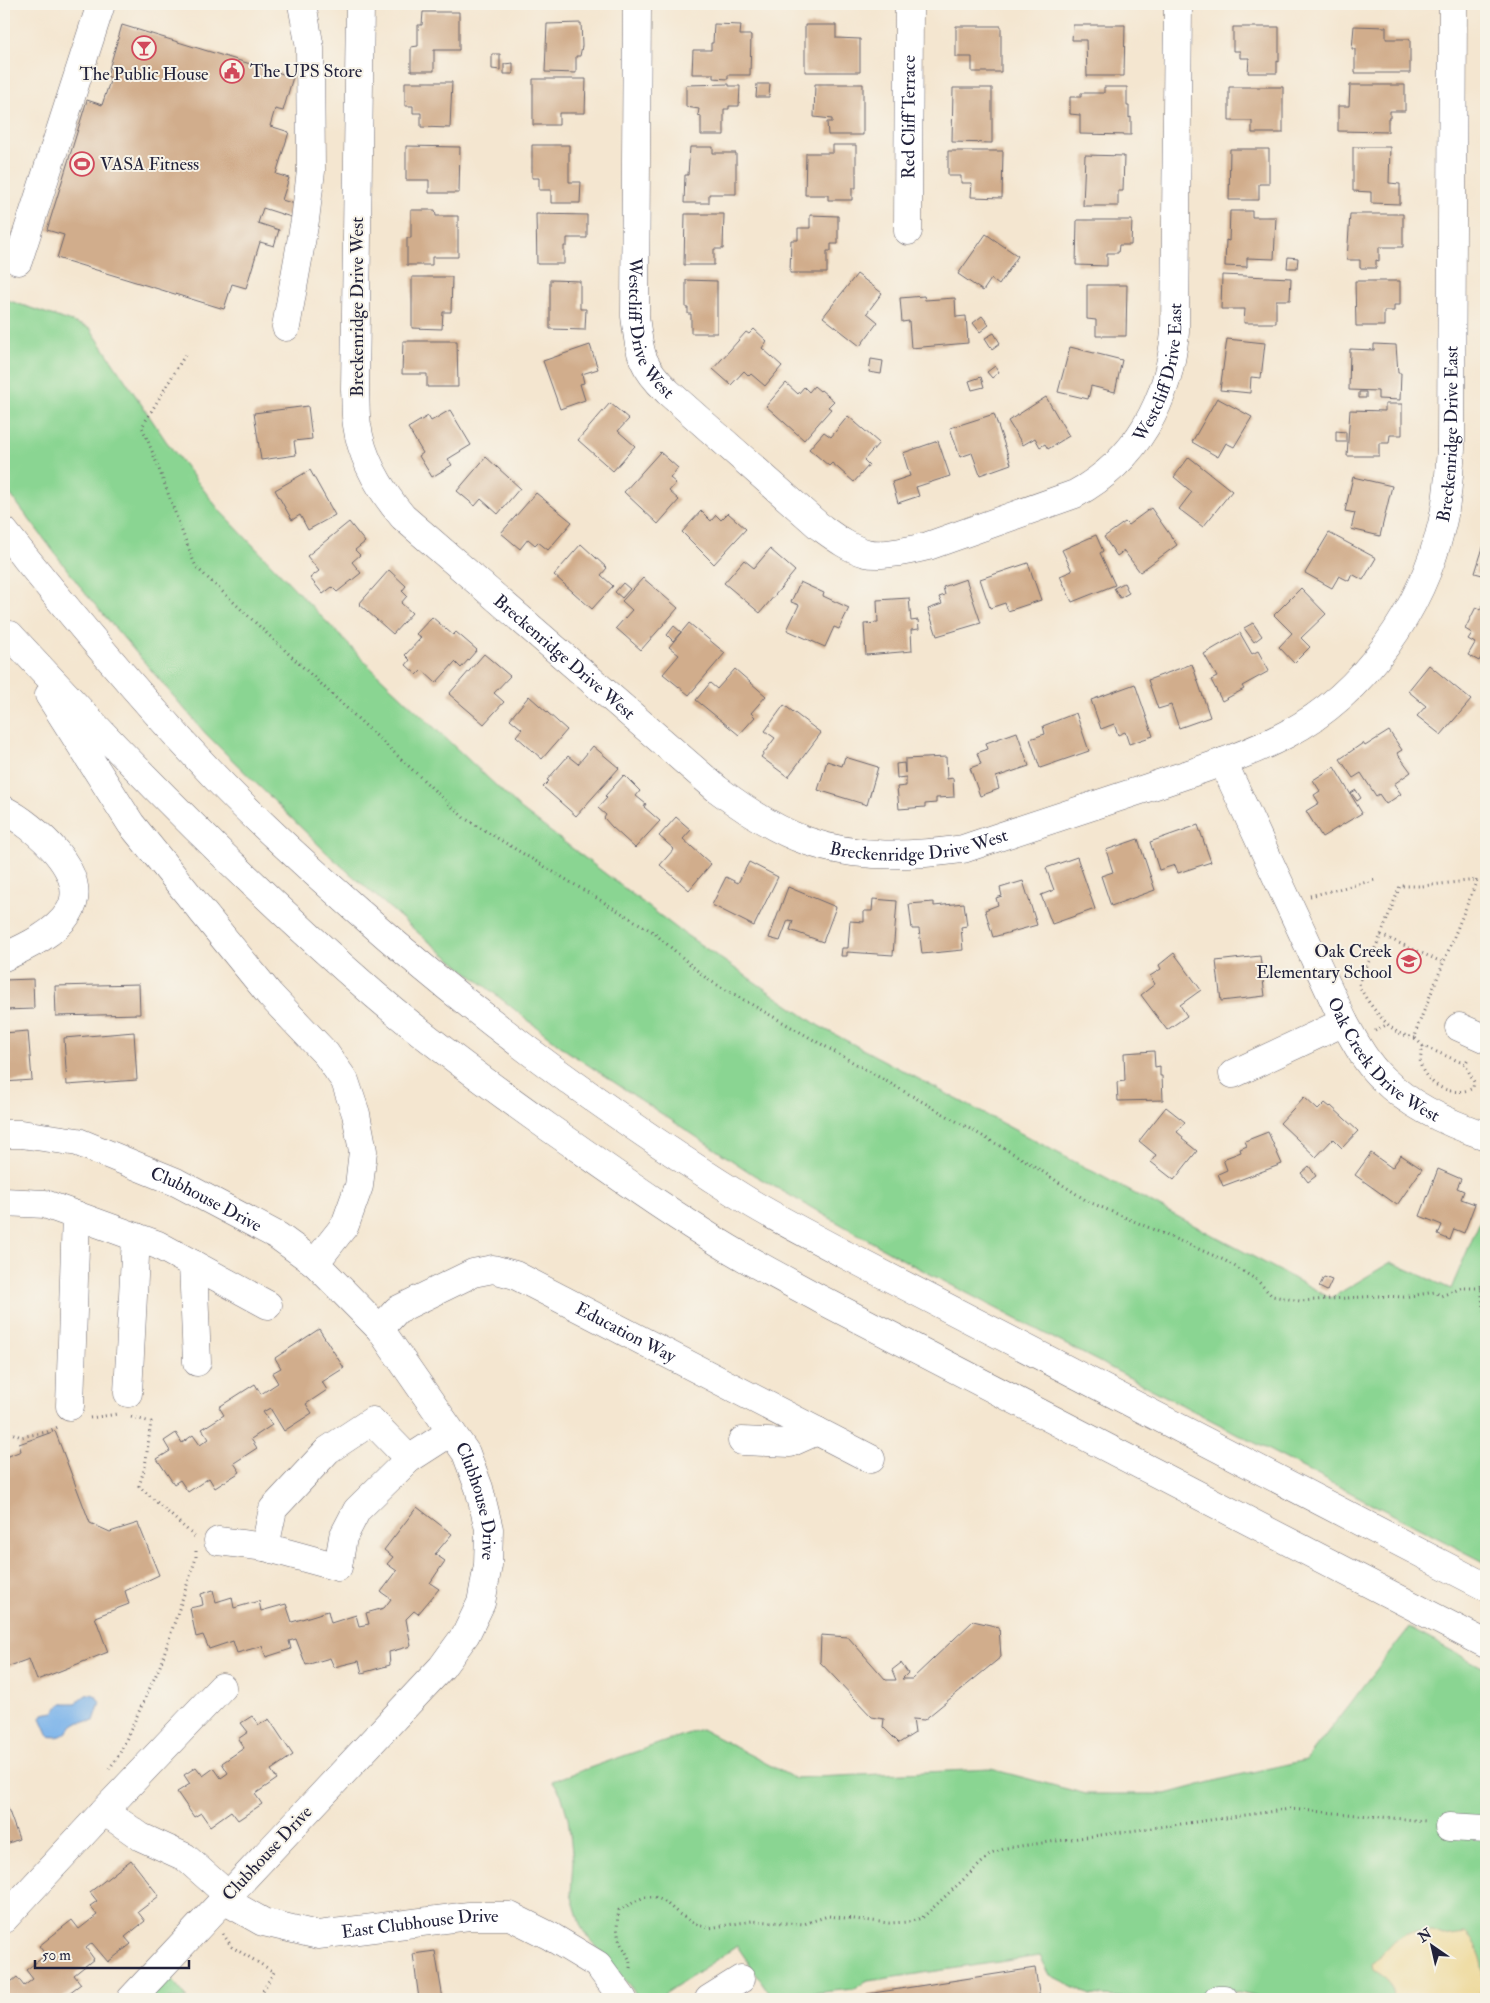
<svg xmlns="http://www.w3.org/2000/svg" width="1490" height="2003" viewBox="0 0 1490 2003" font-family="'IM FELL Double Pica',serif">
<rect width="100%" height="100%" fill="#f7f3e8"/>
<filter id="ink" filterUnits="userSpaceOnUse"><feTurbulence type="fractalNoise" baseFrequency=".02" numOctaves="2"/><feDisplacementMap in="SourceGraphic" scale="10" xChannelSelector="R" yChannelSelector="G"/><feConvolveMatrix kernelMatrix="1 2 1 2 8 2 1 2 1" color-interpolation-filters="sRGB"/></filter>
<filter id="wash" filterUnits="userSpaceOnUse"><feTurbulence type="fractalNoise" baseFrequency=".0096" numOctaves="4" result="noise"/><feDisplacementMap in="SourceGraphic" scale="20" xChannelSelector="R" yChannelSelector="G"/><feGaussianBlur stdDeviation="1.12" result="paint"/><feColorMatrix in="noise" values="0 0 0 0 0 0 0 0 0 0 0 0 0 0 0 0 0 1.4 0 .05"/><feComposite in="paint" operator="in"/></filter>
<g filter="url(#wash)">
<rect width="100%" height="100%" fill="#f4e6d0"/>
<path fill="#8ad592" stroke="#567c66" d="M4,299L90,328L166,441L220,511L373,670L522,810L679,930L819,1026L1331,1298L1391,1262L1451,1289L1486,1207V1563L907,1262L754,1175L567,1051L423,937L330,856L206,734L85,593L4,486Z
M1409,1628L1486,1669V1999H1258L1257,1997L1232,1991L1190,1999H1140L1090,1995L1050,1975L1040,1956L868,1981L853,1989L772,1997L737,1946L657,1999H640L610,1961L590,1940L580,1924L571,1894L573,1860L568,1818L561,1794L552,1781L701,1729L794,1778L991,1769L1086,1794H1166L1230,1777L1306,1760Z
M170,1977L188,1999H149Z"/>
<path fill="#eeda9e" stroke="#887e6c" d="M1433,1932L1443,1936L1465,1933C1477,1942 1486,1965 1483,1980C1482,1987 1479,1993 1477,1999H1394C1394,1983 1385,1978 1373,1970L1372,1964L1395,1940L1408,1933Z"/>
<path fill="#7ab3ea" stroke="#4e6a92" d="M92,1694L96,1696L100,1703L94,1721C89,1723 83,1720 78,1723C66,1729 66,1740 49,1736L41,1718L43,1714L54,1712L62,1703H76L86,1695Z"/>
<g id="blocks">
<path fill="#d1ad8c" d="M423,12H459V50H434V71H411V47L418,46V25H422Z
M581,23L582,46L580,56H576V73L545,72L547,24Z
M714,24L741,25L740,35H751L750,75H728V79L713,78V74H692L693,50H711V43H713Z
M122,25L293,77L283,111L275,109L270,126L289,132L276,174L289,178L282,200L295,204L291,217L263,208L258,223L279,230L274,246L260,242L246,288L232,284L224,309L57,258L64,235L47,230L87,100L102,105L111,78L107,76Z
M805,25H836V38L860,39V72H805Z
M1073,25H1125L1124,76H1087L1086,40H1072Z
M956,26H1001V72H972V57H956Z
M1354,26L1386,27V39H1410V73H1355V49H1352Z
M1233,27H1279V62L1277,61V73H1248L1249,58H1240V51H1233Z
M492,54H500V70L492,69Z
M513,63V74H504V64Z
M533,79H586L585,113H559V125H533Z
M405,82H452L450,128L421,127V113H413V106H405Z
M729,84V86H740L739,106H729V109H724V135H701V116L698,115L699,109L686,107V85Z
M757,84H770L769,97H756Z
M815,84H863V135H828L827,122H832V119L814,117Z
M1350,85H1405V111H1390V118H1388V132L1338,131V106H1349Z
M1104,87H1127V106H1129V118L1131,117V135L1080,134V115L1070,114V97H1081V93H1104Z
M1229,87H1283V133H1252V121H1229Z
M953,88H992V143L952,142Z
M532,145H569V182H581L580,203H551V190H539V178H532Z
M833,145H856V188H852V200H828V195H805L806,153H833Z
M406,146L460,147L459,193H429V180H406Z
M690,147H713V153H736V194H709V203H684L685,175H688Z
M1353,147H1390L1389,183L1400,184V204L1371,203V192L1353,191Z
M1230,149H1269V184H1259V200H1229Z
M948,151H1003L1002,198L971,197L972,183H961V176H948Z
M1085,155L1124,156L1123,191H1118V206H1083Z
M411,210H435L436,216H458V257H432V265H407V238H411Z
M1230,211H1252V217H1276L1274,259L1247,258V267L1225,266L1226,240L1229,241Z
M536,214L587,215V238H567V246H564V264H537Z
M685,214H724L723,249H714V265H684Z
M1350,214H1403V247H1379V261L1376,260V268H1360V260H1347Z
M810,215L838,216V244H831V251H827V273H790L791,240H798V228H810Z
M1077,220H1132L1131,245H1119L1118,253H1107V266L1076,265Z
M986,234L1018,256L999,285L991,279L983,291L958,274Z
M1288,257L1298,258L1297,268H1287Z
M857,274L882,293L867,313L878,322L860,346L823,317Z
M1222,275L1291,278L1290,300H1276V323H1244L1245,309H1221Z
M412,277H452L451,312H443L442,329L412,328Z
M550,280L580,281V309H586L585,330L550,329Z
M686,280L717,281V333H691V314H688V308H686Z
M1355,281H1400V305H1394V311H1384V326H1356Z
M1087,285H1127L1126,336H1096V320L1087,319Z
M924,296L925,300L955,298L956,317L966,316L968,343L911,348L909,321L902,322L900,298Z
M982,316L989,325L980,332L973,323Z
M754,329L767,341L762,348L782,366L765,386L751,374L749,376L744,371L731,385L713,369L746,332L749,334Z
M994,333L1000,343L992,349L985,338Z
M1227,339L1265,343L1261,378L1251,377L1250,393L1220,390Z
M403,341H457L458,387H427V374H402Z
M1374,344L1396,345L1398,373H1401L1400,400L1378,399V391L1349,390L1350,349L1374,350Z
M590,345L598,369L582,374L584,383L580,384L585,400L560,409L543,361Z
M1070,347L1122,360L1115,392L1091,386L1088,399L1058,392Z
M871,359L883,361L881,374L869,372Z
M995,366L999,372L992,378L987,372Z
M981,377L984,387L972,390L969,381Z
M786,383L798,394L804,387L809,392L814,386L820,391L821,390L834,401L828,407L831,409L804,440L766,406Z
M1359,392H1366V398H1359Z
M1046,397L1069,436L1048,449L1045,444L1040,447L1035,438L1023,445L1008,421Z
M1217,398L1252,417L1234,447L1226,443L1218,457L1192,442Z
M610,403L629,419L618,431L635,446L613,471L578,440Z
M1385,404H1402V435H1390L1389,443H1379V456H1347L1350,410L1385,411Z
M308,406L312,439L294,441L296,455L261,460L254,413Z
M450,410L471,445L448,459L452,465L432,477L419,456L423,453L408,428L428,416L431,421Z
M994,414L1011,464L980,475L972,453L960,457L950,428Z
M848,416L879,443L864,460L869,465L854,482L832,463L829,466L809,449L824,432L831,437Z
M1336,431L1346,432V442H1336Z
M938,441L950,476L916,487L919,496L898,503L892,482L910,476L903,453Z
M660,452L678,468L670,478L676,483L669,491L679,500L658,524L624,492Z
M486,457L520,488L498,514L481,499L475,506L457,491Z
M1189,457L1232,491L1203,527L1179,509L1192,492L1174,477Z
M310,470L335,515L308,530L300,515L292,520L275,490Z
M1353,477L1392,486L1380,536L1351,529L1355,513L1345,511Z
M536,493L572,522L548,550L538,542L535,545L528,539L520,549L501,533Z
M1151,508L1177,545L1140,572L1124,551L1117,556L1104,537L1125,522L1128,525Z
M701,511L711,521L716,515L721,520L728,513L746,529L714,564L682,532Z
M349,522L365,542L355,550L360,555L352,562L361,573L337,592L332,587L323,594L310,578L319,571L307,556Z
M1329,533L1376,558L1363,580L1352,574L1349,581L1339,576L1332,588L1305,573Z
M1096,535L1103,551L1100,553L1115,585L1072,602L1060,576L1072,571L1062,550Z
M1486,538V576L1475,573Z
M581,544L607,568L601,575L613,586L592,609L554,575Z
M770,549L795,571L760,613L724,583L744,560L754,568Z
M1028,563L1041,600L1008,611L1005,603L990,608L980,579Z
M389,570L406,586L402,591L407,596L401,603L412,613L393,634L359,604Z
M643,578L678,608L641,650L616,628L632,610L622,601Z
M966,579L981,623L937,636L928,609L942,604L939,597L945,595L943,587Z
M800,582L824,593L823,596L849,608L839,629L834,627L825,647L787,630L799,605L791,602Z
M623,583L630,589L622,598L615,592Z
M1124,583L1129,593L1120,598L1114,588Z
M1301,588L1326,614L1301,638L1310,647L1294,663L1279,647L1292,633L1274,615Z
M909,598L911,621L918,620L919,629L911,630L912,651L866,655L864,624L878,623L877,600Z
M1483,604L1486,605V648L1479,661L1468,655L1475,643L1468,639L1472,633L1465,629L1476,607L1480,610Z
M432,617L453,635L456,632L477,650L461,668L455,662L436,683L422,670L417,675L406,665L410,660L405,655L421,638L416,634Z
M689,623L725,653L689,695L663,674L679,655L669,647Z
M1253,623L1262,636L1254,642L1244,628Z
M674,626L681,632L673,641L667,635Z
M1240,633L1252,654L1258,651L1269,671L1242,686L1244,689L1222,701L1211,680L1217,677L1204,654Z
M484,654L510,676L494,693L504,702L484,724L449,694Z
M1192,664L1210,717L1179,728L1171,705L1158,709L1148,680Z
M1429,665L1471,700L1441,735L1417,716L1426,706L1408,691Z
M735,669L766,696L751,713L755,717L739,735L696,700L710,683L717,689Z
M1135,684L1153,736L1129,744L1125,732L1118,735L1114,724L1101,729L1091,700Z
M529,696L567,730L542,759L516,736L522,729L510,719Z
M784,705L821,733L788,777L761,757L775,738L765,731Z
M1076,713L1089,751L1040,768L1030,739L1045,734L1043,726Z
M1389,731L1402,750L1397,753L1411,772L1394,784L1401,794L1386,804L1379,794L1376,796L1361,773L1353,778L1340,759L1363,743L1365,746Z
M1017,732L1029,766L996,777L999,789L980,796L970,768L981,764L977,753L988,749L986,743Z
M593,746L619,768L576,816L543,787L549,781L547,780L568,756L578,764Z
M845,757L878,767L867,805L818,790L827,761L842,766Z
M946,757L947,779L953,778L954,797L936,798V803L925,804V807L899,809L897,787L906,786V777L897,778L896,764L904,763L905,773V759Z
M1334,767L1362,813L1322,837L1306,811L1319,803L1314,795L1320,791L1313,780Z
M624,775L640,791L636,796L646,804L644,807L660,821L635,848L612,827L604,818L606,815L598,808L607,798L605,796Z
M1356,790L1361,798L1357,801L1351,793Z
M676,817L691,830L683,839L711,864L689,890L660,865L674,849L659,836Z
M1198,825L1211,862L1178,873L1175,865L1159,870L1150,842Z
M1138,839L1155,890L1111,906L1101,876L1113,872L1106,850Z
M1077,857L1095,909L1052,924L1041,895L1054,890L1046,868Z
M749,862L778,877L754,926L712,905L726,877L738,883Z
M1023,881L1037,925L993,937L985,910L998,905L996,898L1002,896L1000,888Z
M788,887L836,907L823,942L790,930L793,921L788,920L780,941L769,938Z
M873,899L897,901L893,955L847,952V956H841L842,948H848L850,921L864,922V911H872Z
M934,902V906L964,903L967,926L961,927L963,950L922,954L919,929H912L909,904Z
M1174,953L1201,990L1180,1005L1187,1016L1167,1030L1141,995L1155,984L1150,976L1161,969L1159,965Z
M1260,956L1265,996L1221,1001L1216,961Z
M33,979L34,1009L4,1010V980Z
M139,984L140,1014L56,1016L55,986Z
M28,1031L32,1080L4,1082V1033Z
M134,1032L137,1080L67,1085L64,1038Z
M1154,1051L1155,1067L1160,1066V1076H1162L1163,1100L1118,1101L1117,1082L1125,1081L1124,1053Z
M1304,1097L1318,1110L1325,1103L1330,1107L1331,1106L1358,1131L1342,1148L1333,1139L1316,1157L1280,1123Z
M1166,1107L1185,1122L1177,1132L1183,1137L1182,1139L1197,1151L1174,1180L1151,1162L1156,1155L1139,1141Z
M1268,1132L1282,1164L1223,1186L1218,1174L1227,1170L1223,1159L1241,1152L1240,1149L1247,1146L1245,1141Z
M1371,1153L1392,1168L1401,1155L1422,1169L1397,1205L1355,1175Z
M1309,1166L1316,1176L1308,1182L1301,1173Z
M1438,1169L1461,1179L1457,1188L1464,1191L1461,1199L1475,1204L1464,1233L1454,1229L1450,1240L1438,1235L1442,1225L1420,1216Z
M1324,1277L1332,1280L1327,1291L1319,1287Z
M319,1329L344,1368L322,1382L327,1390L306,1404L312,1413L284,1431L270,1408L263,1412L272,1425L251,1439L257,1448L234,1463L240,1472L215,1488L209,1478L188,1492L180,1480L174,1484L157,1459L170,1451L164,1441L176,1433L182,1443L193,1435L200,1445L209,1439L202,1429L224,1415L219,1407L255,1384L261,1394L278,1383L272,1373L281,1368L275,1358Z
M55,1431L90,1523L110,1532L138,1523L159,1575L125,1591L129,1604L95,1617L108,1652L37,1680L29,1659L4,1668V1458L21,1451L19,1444Z
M417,1507L452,1534L435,1554L445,1561L430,1583L439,1589L418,1614L414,1611L406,1619L411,1646L389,1652L390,1665L362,1673L359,1661L334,1667L330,1658L306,1665L296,1639L289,1641L291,1649L266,1657L262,1646L237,1653L233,1641L209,1649L203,1635L196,1637L190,1608L203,1605L201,1594L213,1590L216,1602L232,1597L234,1608L259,1601L261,1611L286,1604L292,1622L328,1611L331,1623L356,1615L359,1626L369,1624L366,1613L384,1608L391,1599L381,1592L397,1571L387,1564L393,1557L384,1550Z
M973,1621L999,1627L1001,1657L924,1720L913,1719L915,1733L899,1743L883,1727L884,1719L872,1717L820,1662L821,1635L848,1637L886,1680H896L892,1670L901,1663L908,1673L902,1679H912Z
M252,1716L259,1725L269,1719L293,1755L271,1770L277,1779L255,1794L262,1804L238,1820L231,1811L210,1826L201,1813L194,1817L177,1792L190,1784L184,1775L196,1767L203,1776L214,1768L221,1778L228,1773L222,1763L244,1748L238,1739L248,1732L241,1723Z
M6,1803L19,1839L4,1845V1804Z
M131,1860L159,1896L138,1912L145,1921L125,1937L131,1944L108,1962L92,1943L86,1948L94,1959L74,1975L81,1984L61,1999H4V1981L7,1985L17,1977L24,1986L33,1979L26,1970L46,1955L39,1946L72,1920L79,1929L97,1915L90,1906L97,1901L90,1892Z
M435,1951L443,1999H419L413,1954Z
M1035,1968L1040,1999H867V1994Z"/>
</g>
</g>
<g filter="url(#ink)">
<use href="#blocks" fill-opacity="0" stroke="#6c676f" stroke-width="1"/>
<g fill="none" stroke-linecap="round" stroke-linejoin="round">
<g stroke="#6c676f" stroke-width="29">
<g id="minor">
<path id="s1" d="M360,4L355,390C356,402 355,414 357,425C362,460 381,491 403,517L717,789C745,810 775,830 807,841C857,859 912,856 963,849C1025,828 1087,808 1150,787C1196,771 1244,757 1287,734C1365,693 1422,609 1442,524C1448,500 1449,474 1451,449L1453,4"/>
<path id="s2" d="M637,4L635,316C640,354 640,365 668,392L819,526C833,536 848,548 866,553C881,557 912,550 928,546L1075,494C1137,460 1169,401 1175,332L1178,4"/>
<path id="s3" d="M908,231L909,4"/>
<path d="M18,261L101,4"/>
<path d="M286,327L305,220L311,171L310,48L302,4"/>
<path id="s4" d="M1223,762L1344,1022C1355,1042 1366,1063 1383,1079C1410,1106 1450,1124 1486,1136"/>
<path d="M4,810C33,825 93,874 69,912C56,933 26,947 4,957"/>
<path d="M1459,1027L1486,1039"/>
<path d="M1233,1074L1344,1022"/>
<path id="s5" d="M4,1134H21L78,1142L176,1182L278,1236L315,1263L380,1329L466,1453L479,1488L489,1529L488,1565L481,1603L466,1634L442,1667L131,1999"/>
<path d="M4,1202L45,1204L158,1245L268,1305"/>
<path d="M193,1264L197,1362"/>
<path id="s6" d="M380,1329L397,1310L473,1273L493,1269L515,1275L871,1459"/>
<path d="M128,1393L136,1237"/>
<path d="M70,1406L76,1215"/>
<path d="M742,1441L790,1443L817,1431"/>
<path d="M218,1541L265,1547L338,1567L343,1537L357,1510L409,1459L451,1432"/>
<path d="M265,1547L273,1509L328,1450L372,1421L409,1459"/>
<path d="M222,1687L104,1811L141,1837L185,1857L228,1895"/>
<path d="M1449,1827L1486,1829"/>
<path id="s7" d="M224,1900L263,1922L318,1935L469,1916H510L550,1936L598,1965L623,1999"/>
<path d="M4,1919L104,1811"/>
<path d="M709,1999L741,1979"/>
<path d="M1218,1999H1224"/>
</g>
</g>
<g stroke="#6c676f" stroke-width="29">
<path id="highway" d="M4,531C72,616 141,699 216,778C261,825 310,869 359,912C481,1020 613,1117 751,1203C781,1221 813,1237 844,1254L1486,1587
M10,635C126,761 246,883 375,995C430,1042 489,1085 548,1127C607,1168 666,1211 728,1248C758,1266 789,1282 820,1299L1486,1644
M49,695L131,824L270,995L326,1054L345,1081L356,1114L363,1151L359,1186L345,1225L315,1263"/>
</g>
<path stroke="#6c676f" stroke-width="3" stroke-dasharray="1 4" stroke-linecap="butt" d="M185,355L142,427C162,473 177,521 196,567L464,818L653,932L707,979L1028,1162L1087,1201L1224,1260L1257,1280L1272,1296L1300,1301L1378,1296L1404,1297L1435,1292L1441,1296L1462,1288H1482
M1310,896L1375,880
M1381,935L1444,963
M1375,1031L1388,1024
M1415,1038C1410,1037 1404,1035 1399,1033C1387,1027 1361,996 1359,983L1381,935L1400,886H1422L1477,880L1417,1028L1415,1038L1423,1046L1465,1064L1469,1057
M1423,1046C1422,1052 1419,1060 1421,1066C1428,1086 1454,1098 1473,1088L1474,1082L1465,1064
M1486,1271L1481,1284L1483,1308L1486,1311
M131,1417L151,1422L145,1467L139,1486L195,1537
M90,1418L118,1414
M4,1430L21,1437L47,1432L60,1426
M109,1769L119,1755L160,1666L196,1558V1550
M223,1934L232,1947L274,1972L258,1999
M630,1968C631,1957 624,1951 620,1942C616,1932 617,1921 619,1910L644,1897H655L664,1901L679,1914L695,1924L709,1928L752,1921L804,1924L828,1916L889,1923L908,1922L922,1918L991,1854L1006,1848L1290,1809L1426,1821"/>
<use href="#minor" stroke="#fff" stroke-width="28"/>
<use href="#highway" stroke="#fff" stroke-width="28"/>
</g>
</g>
<defs>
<g id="bar-ring" transform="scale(1.25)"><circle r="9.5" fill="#f7f3e8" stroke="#d1495b" stroke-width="1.5"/><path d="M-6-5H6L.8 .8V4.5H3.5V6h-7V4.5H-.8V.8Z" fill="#d1495b"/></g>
<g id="civic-ring" transform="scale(1.25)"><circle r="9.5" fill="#f7f3e8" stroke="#d1495b" stroke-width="1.5"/><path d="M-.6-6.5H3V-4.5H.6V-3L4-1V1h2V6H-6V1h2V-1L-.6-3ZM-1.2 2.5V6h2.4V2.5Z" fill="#d1495b"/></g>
<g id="stadium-ring" transform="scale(1.25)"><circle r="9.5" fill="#f7f3e8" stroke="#d1495b" stroke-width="1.5"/><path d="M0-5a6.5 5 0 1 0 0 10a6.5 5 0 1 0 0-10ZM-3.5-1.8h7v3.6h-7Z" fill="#d1495b"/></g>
<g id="school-ring" transform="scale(1.25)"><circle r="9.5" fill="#f7f3e8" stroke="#d1495b" stroke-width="1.5"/><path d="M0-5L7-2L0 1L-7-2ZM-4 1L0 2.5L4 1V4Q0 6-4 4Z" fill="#d1495b"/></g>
</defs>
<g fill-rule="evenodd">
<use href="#bar-ring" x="144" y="48"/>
<use href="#civic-ring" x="232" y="71"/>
<use href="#stadium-ring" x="82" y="164"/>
<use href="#school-ring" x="1409" y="961"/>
</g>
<g text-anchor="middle" stroke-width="4" stroke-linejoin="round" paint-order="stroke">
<g font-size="18" fill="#22223b" stroke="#f7f3e8" text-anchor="start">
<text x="250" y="77">The UPS Store</text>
<text x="144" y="80" text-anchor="middle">The Public House</text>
<text x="100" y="170">VASA Fitness</text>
<text x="1392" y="957" text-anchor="end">Oak Creek<tspan x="1392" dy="21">Elementary School</tspan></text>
</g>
<g font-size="18" fill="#22223b" stroke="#f7f3e8">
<text dy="6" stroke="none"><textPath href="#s3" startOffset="114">Red Cliff Terrace</textPath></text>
<text transform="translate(357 307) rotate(-90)" y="6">Breckenridge Drive West</text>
<text dy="6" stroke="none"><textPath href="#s2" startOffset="328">Westcliff Drive West</textPath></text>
<text dy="6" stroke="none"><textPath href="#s2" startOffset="1028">Westcliff Drive East</textPath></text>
<text dy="6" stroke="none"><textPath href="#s1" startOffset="1906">Breckenridge Drive East</textPath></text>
<text dy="6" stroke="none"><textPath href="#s1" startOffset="739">Breckenridge Drive West</textPath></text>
<text dy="6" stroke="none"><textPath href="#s1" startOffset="1159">Breckenridge Drive West</textPath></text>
<text dy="6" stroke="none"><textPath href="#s4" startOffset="342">Oak Creek Drive West</textPath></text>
<text dy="6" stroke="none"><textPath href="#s5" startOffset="215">Clubhouse Drive</textPath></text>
<text dy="6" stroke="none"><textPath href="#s6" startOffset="278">Education Way</textPath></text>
<text dy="6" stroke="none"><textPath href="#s5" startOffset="635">Clubhouse Drive</textPath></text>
<text transform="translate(267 1853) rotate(-47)" y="6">Clubhouse Drive</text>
<text dy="6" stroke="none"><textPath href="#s7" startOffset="204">East Clubhouse Drive</textPath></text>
</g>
</g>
<rect width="1490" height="2003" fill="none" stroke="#f7f3e8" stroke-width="20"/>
<g transform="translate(1432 1946) rotate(326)" stroke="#f7f3e8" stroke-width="4" paint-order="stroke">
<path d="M0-4L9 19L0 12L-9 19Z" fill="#22223b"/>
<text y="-8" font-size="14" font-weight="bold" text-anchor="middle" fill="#22223b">N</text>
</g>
<path d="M35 1960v8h154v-8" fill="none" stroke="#22223b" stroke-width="2.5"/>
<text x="42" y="1960" font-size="15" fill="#22223b" stroke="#f7f3e8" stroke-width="4" paint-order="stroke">50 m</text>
</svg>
